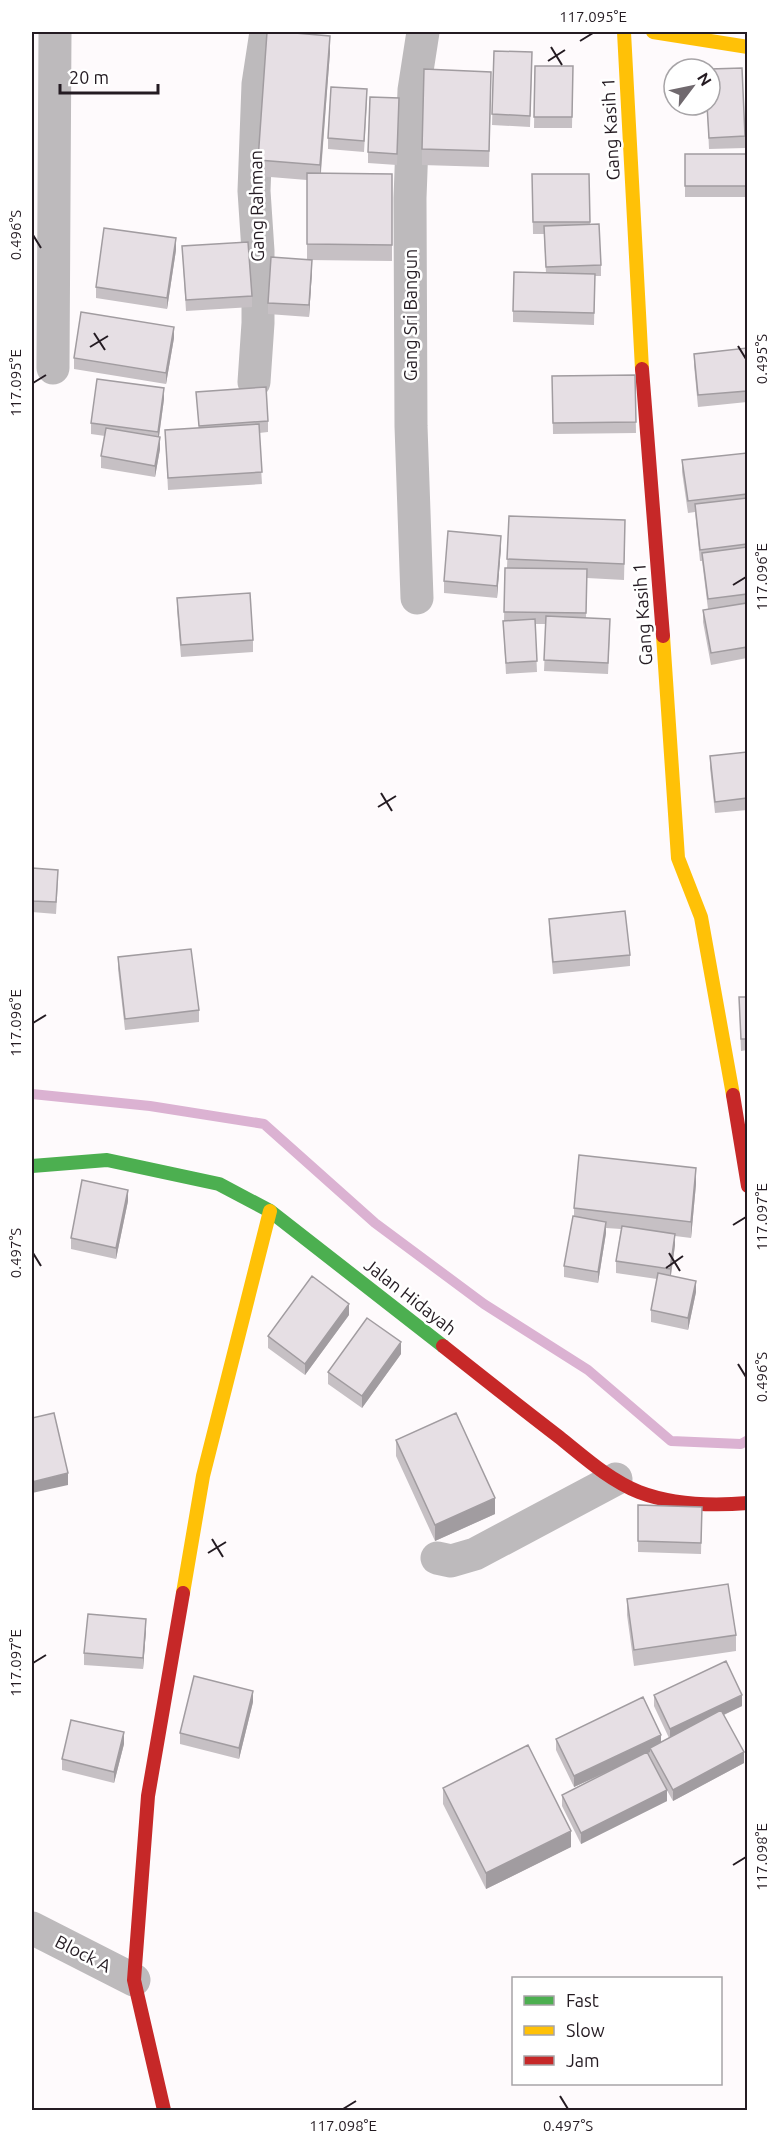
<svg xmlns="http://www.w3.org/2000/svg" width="779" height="2142" viewBox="0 0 779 2142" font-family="Ubuntu,sans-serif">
<rect width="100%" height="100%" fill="#fefafc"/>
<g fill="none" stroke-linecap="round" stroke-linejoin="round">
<path stroke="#dbb2d2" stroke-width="10" d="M32,1094L150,1106L264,1124L375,1223L484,1304L588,1370L671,1441L741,1444L748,1440"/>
<path stroke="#bdbabc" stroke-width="33" d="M53,368L55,32
M254,382L258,323V251L254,191L258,84L266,32
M417,598L411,426L410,198L414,90L423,32
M437,1558L451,1561L475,1554L616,1479
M32,1928L134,1980"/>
<path stroke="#4caf50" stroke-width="14" d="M32,1166L107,1160L219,1184L270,1211L443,1346"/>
<path stroke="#ffc107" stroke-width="14" d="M624,32L642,369
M653,32L748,47
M663,636L678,858L701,917L733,1095
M183,1593L203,1476L270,1211"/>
<path stroke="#c62828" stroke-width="14" d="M642,369L663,636
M733,1095L748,1186
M443,1346C482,1377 520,1407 559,1437C584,1457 609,1480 639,1492C673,1505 712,1506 748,1503
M164,2110L134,1980L148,1796L183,1593"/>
</g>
<path fill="#c6c0c4" d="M494,51L532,64L530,127L492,125Z
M330,52L321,173L392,174V261L307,260V180L258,176V160Z
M535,66H573L572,128H534Z
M491,88L489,167L422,165V149Z
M367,100L364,152L328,149V138Z
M707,105H710L745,136V148L709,149Z
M399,109L397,165L368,163V152Z
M685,154H747V197H685Z
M532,174H589L590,225L601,265V276H595L594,325L513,322V311L546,273L544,234H533Z
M182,246L252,296V307L186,311Z
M176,250L167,309L96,298V287Z
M312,271L309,317L268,314V303Z
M174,338L166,384L74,369V358Z
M747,348V402L698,407L694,365V354Z
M635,375L636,433L553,434L552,376Z
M196,392L268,421V432L259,433L262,484L168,490L165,430L199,428Z
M164,399L159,437L160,449L155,477L101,468V456L105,436L91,434V423Z
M747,453V658L711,665L703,622V610L708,609L702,561H700L695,512L688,513L682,472V460Z
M509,516L625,536L624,580L587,578L586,618L610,631L608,674L544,671L546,624H535L537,672L506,674L503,621H504L505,568H507Z
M501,547L497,598L444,593V581Z
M177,598L253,640V652L181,657L177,610Z
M747,752V810L715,813L710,768V756Z
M32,868L58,881L56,914L32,912Z
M549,919L630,955V966L553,974L549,930Z
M118,957L199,1010V1022L125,1030L118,969Z
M739,997H747V1050L741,1051Z
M696,1184L691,1238L675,1236V1245L671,1276L696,1292L688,1330L651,1322V1310L657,1279L616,1273V1261L621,1229L606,1228V1233L598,1283L564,1277V1266L574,1216V1208Z
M128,1201L116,1259L71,1249V1238Z
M349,1315L305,1375L268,1348V1336Z
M401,1354L362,1408L328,1384V1372Z
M396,1440L495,1514L435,1541L396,1456Z
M638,1505L702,1507L701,1554L638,1552Z
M627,1599L736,1635V1651L634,1666L627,1615Z
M146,1630L143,1669L84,1665V1653Z
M654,1695L742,1706L724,1715L744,1763L673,1801L665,1787L667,1801L581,1844L562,1806V1795L603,1774L574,1787L556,1750V1739L661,1742L669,1738L654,1706Z
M253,1702L239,1759L180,1744V1733Z
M124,1744L114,1783L62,1770V1759Z
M443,1788L571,1847L486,1889L443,1804Z"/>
<path fill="#a19ca0" d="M330,36V52L320,181V165Z
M176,238V250L167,309V298Z
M312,260V271L309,317V305Z
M174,327V338L166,384V373Z
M164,388V399L158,443V432Z
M160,437V449L155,477V466Z
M501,536V547L497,598V586Z
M696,1168V1184L691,1238V1222Z
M128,1190V1201L116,1259V1248Z
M606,1222V1233L598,1283V1272Z
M675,1234V1245L670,1281V1269Z
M696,1281V1292L688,1330V1318Z
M349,1304V1315L305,1375V1364Z
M401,1342V1354L362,1408V1396Z
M68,1473V1485L32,1493V1482Z
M495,1498V1514L435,1541V1525Z
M146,1619V1630L143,1669V1658Z
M253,1691V1702L239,1759V1748Z
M742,1695V1706L670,1740V1729Z
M124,1732V1744L114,1783V1772Z
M661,1735V1747L650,1748V1752L574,1787V1776Z
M744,1752V1763L673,1801V1790Z
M667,1790V1801L581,1844V1833Z
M571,1831V1847L486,1889V1873Z"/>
<path fill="#e6dfe4" stroke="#a19ca0" stroke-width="1.5" d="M267,32H283L330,36L320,165L258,160Z
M494,51L532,52L530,116L492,114Z
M535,66H573L572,117H534Z
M742,68L745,136L709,138L707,105H710V69Z
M424,69L491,72L489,151L422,149Z
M331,87L367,89L364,141L328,138Z
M370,97L399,98L397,154L368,152Z
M685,154H747V186H685Z
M307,173L392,174V245L307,244Z
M532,174H589L590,222H533Z
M599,224L601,265L546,267L544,226Z
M104,228L176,238L167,298L96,287Z
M248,242L252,296L186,300L182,246Z
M271,257L312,260L309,305L268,303Z
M514,272L595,274L594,313L513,311Z
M81,312L174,327L166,373L74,358Z
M747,348V391L698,395L694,354Z
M635,375L636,422L553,423L552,376Z
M97,379L164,388L158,432L91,423Z
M266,387L268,421L199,426L196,392Z
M259,424L262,472L168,478L165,430Z
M106,428L160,437L155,466L101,456Z
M747,453V494L688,501L682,460Z
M747,498V544L700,550L695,504Z
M509,516L625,520L624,564L507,559Z
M448,531L501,536L497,586L444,581Z
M747,547V594L708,599L702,553Z
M505,568L587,569L586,613L504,612Z
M250,593L253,640L181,645L177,598Z
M747,603V647L711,653L703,610Z
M546,616L610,619L608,663L544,660Z
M535,619L537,661L506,663L503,621Z
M747,752V798L715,802L710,756Z
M32,868L58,870L56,902L32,901Z
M625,911L630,955L553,962L549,919Z
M191,949L199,1010L125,1019L118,957Z
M739,997H747V1039H741Z
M579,1155L696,1168L691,1222L574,1208Z
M82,1180L128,1190L116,1248L71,1238Z
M573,1216L606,1222L598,1272L564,1266Z
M622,1226L675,1234L670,1269L616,1261Z
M658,1273L696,1281L688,1318L651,1310Z
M312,1276L349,1304L305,1364L268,1336Z
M367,1318L401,1342L362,1396L328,1372Z
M54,1413L68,1473L32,1482V1418Z
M456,1413L495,1498L435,1525L396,1440Z
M638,1505L702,1507L701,1543L638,1541Z
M728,1584L736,1635L634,1650L627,1599Z
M88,1614L146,1619L143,1658L84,1653Z
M726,1661L742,1695L670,1729L654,1695Z
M194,1676L253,1691L239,1748L180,1733Z
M643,1697L661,1735L574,1776L556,1739Z
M721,1710L744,1752L673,1790L650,1748Z
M71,1720L124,1732L114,1772L62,1759Z
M528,1745L571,1831L486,1873L443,1788Z
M647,1752L667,1790L581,1833L562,1795Z"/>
<path fill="none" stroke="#241b22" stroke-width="2" d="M580,41L593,33M551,47L562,65M548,61L565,50M33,235L41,248M94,333L105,350M738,346L746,359M90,347L108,336M33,383L46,375M733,585L746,577M381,793L392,811M378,807L396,796M33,1023L46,1015M733,1225L746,1217M33,1253L41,1266M669,1253L680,1271M666,1268L683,1256M738,1364L746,1377M212,1539L223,1557M208,1553L226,1542M33,1663L46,1655M733,1865L746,1857M560,2096L568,2109M343,2109L356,2101"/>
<g text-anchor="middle" stroke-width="5" stroke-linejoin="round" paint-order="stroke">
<g font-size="18" fill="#241b22" stroke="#fff">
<text transform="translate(611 129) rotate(-93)" y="6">Gang Kasih 1</text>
<text transform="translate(257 206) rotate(-91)" y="6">Gang Rahman</text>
<text transform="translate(411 315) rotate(-90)" y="6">Gang Sri Bangun</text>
<text transform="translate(643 614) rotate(-94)" y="6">Gang Kasih 1</text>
<text transform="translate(410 1297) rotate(38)" y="6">Jalan Hidayah</text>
<text transform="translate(83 1954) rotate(27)" y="6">Block A</text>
</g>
</g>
<rect width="779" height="2142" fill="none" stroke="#ffffff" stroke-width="66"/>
<rect x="512" y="1977" width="210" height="108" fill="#ffffff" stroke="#a7a4a7" stroke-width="1.5"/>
<rect x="524" y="1996" width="30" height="9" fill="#4caf50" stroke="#a7a4a7" stroke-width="1.5"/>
<text x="566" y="2007" font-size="18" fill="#241b22">Fast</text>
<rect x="524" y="2026" width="30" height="9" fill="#ffc107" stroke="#a7a4a7" stroke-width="1.5"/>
<text x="566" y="2037" font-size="18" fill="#241b22">Slow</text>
<rect x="524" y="2056" width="30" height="9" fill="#c62828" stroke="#a7a4a7" stroke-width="1.5"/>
<text x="566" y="2067" font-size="18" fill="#241b22">Jam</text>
<g transform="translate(692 87) rotate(58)"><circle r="28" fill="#ffffff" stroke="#a7a4a7" stroke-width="1.5"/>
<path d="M0-4.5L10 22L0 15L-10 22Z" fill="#70696e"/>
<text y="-9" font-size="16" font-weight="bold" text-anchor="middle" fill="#241b22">N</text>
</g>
<path d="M60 84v9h98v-9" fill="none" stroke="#241b22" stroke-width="3"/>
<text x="69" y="84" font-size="18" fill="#241b22" stroke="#ffffff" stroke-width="4.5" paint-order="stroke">20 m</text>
<rect x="33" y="33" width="713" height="2076" fill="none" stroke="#241b22" stroke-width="2"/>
<g font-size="15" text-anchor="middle" fill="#241b22">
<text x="593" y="22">117.095°E</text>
<text transform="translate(16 235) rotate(-90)" y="5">0.496°S</text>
<text transform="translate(762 359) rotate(-90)" y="5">0.495°S</text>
<text transform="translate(16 383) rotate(-90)" y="5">117.095°E</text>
<text transform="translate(762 577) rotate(-90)" y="5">117.096°E</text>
<text transform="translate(16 1023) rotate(-90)" y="5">117.096°E</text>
<text transform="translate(762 1217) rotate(-90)" y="5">117.097°E</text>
<text transform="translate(16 1253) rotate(-90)" y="5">0.497°S</text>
<text transform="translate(762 1377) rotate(-90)" y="5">0.496°S</text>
<text transform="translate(16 1663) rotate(-90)" y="5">117.097°E</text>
<text transform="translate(762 1857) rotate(-90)" y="5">117.098°E</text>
<text x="343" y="2131">117.098°E</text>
<text x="568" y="2131">0.497°S</text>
</g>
</svg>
